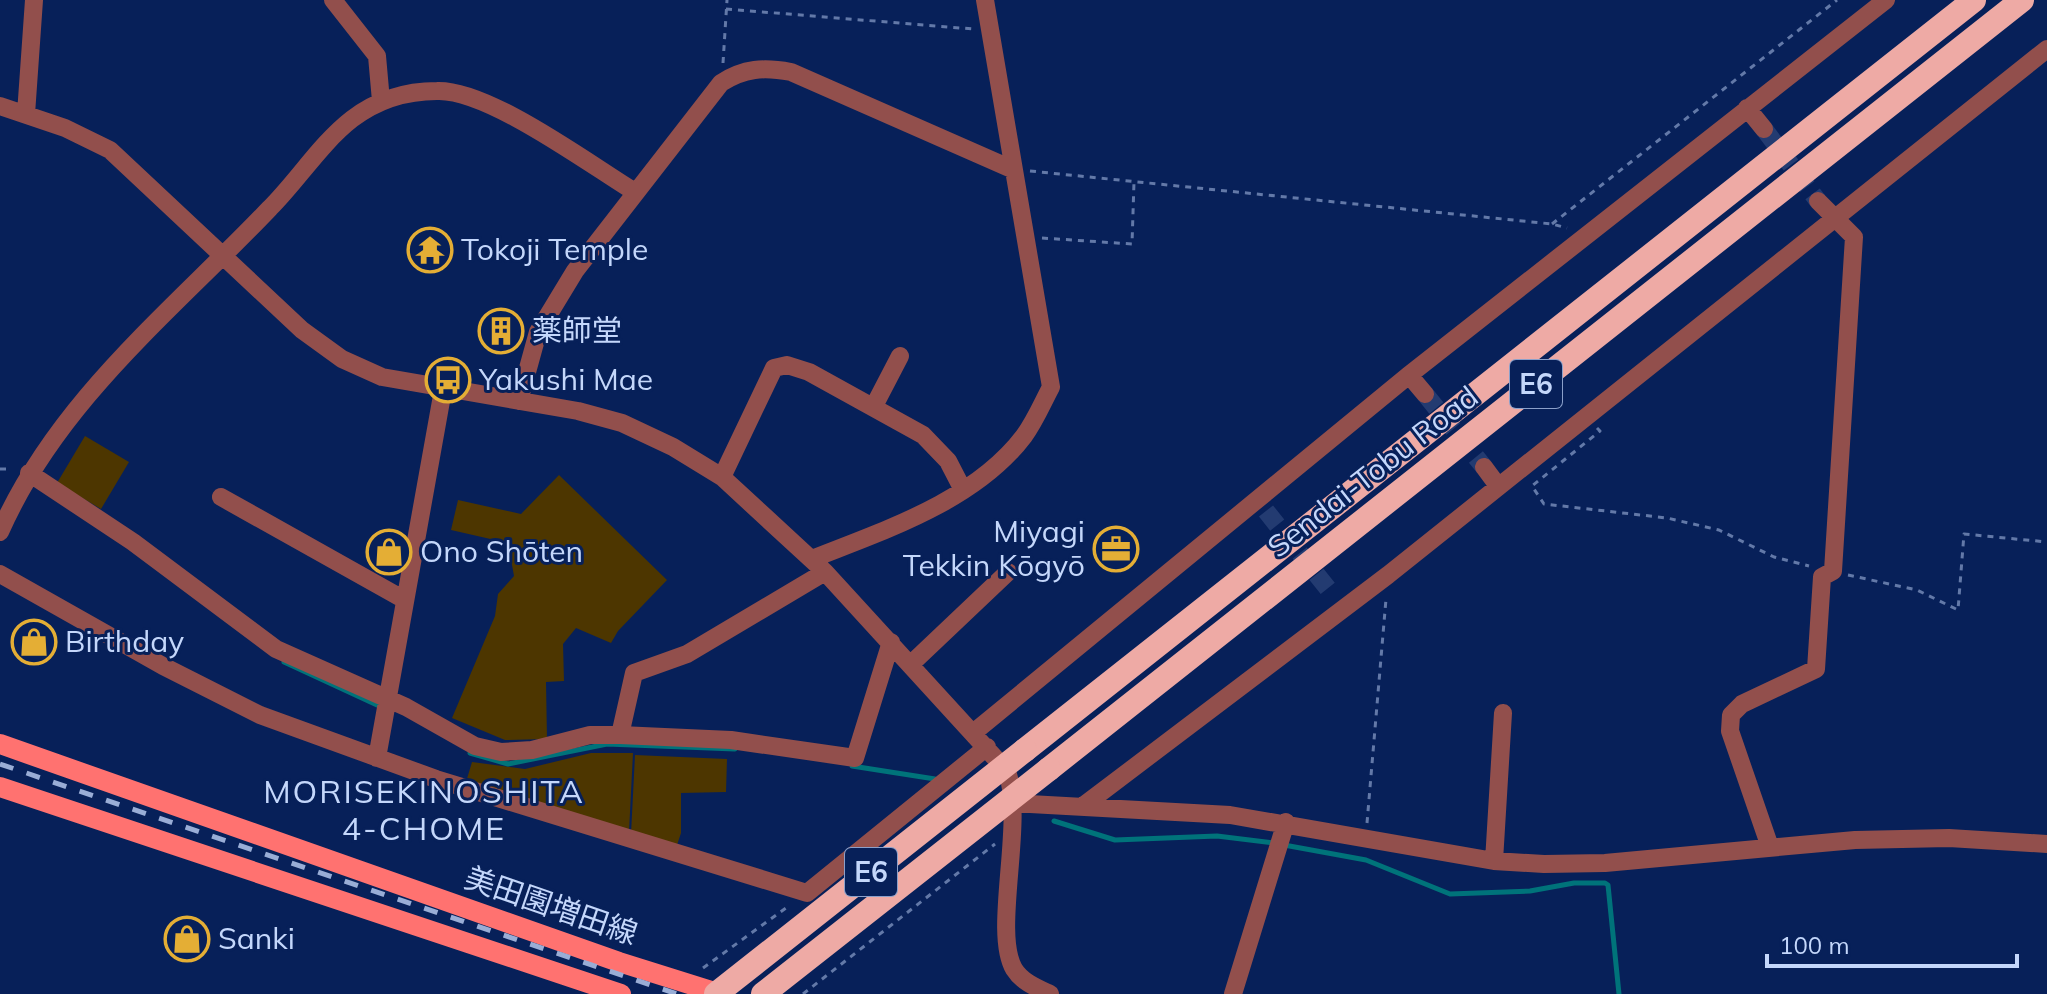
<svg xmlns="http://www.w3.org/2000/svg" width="2047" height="994" viewBox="0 0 2047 994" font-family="Mulish,'Noto Sans JP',sans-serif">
<rect width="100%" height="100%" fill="#072059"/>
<path fill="#4d3600" d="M85,436L129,462L101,509L57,483Z
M559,475L667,580L618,631L611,643L576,628L563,644L564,681L546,682L547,739L505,740L452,718L495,616L498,594L514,576L508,543L451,530L458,500L521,514Z
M591,753H633L629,832L466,782L472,762L525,769Z
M635,755L727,759L726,792L681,793V833L676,848L631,834Z"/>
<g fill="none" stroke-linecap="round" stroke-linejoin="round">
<path stroke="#00737a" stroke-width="5" d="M284,662L377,705
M470,753L508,764L607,744L735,749
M852,766L935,779
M1054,821L1115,840L1217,836L1274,843
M1284,845L1366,860L1450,894L1530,891L1574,883H1605L1608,885L1619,994"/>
<path stroke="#233b71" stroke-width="18" stroke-dasharray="18 9" stroke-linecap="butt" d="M1764,129L1818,201
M1425,394L1484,467
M1266,511L1333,595"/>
<path stroke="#6379a8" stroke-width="3" stroke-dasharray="6 6" stroke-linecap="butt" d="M726,9L973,29
M723,63L727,0
M1030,171L1552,224L1567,228
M1552,224L1837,0
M1042,238L1132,244L1134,182
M1597,428L1600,431L1532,486L1544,504L1667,518L1719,530L1774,557L1809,566
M0,469H12
M1848,575L1917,590L1958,610L1964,534L2047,542
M1367,823L1386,599
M703,968L790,905
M803,994L995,844"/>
<path stroke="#924f4c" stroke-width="18" d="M333,0L377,56L381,101
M0,106L65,128L110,150L302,330L342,359L382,377L578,411L622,423L673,447L722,477L825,572L1007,771C1025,823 992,931 1014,969C1022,982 1037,988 1050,994
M1747,108L1764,129
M26,114L34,0
M1409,375L1425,394
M519,401L538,332L575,271L721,83C744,68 764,67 791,72L1014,170
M874,406L900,356
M1484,467L1498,486
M29,473L133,542L276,649L406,707L475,746L501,752L532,750L590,735H620L731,740L855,758L891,642
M722,477L774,368L787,365L809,372L923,435L948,461L963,490
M221,497L403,599
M0,532C58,400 173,310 270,208C298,180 321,143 352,119C377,100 406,91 437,91C488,89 589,164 635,192
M812,559C885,530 975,501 1024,436C1035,421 1042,404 1051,387L985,0
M0,574L163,666L260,715L436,779L807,893L987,747
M911,664L1008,572
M973,733L1409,375L1886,0
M620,735L634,673L687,654L825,572
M377,758L443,390
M1013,803L1230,815L1494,861L1544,864L1605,863L1855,840L1949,838L2047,844
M1083,806L1388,575L2047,49
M1770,847L1730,731L1731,715L1742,704L1816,669L1822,577L1833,571L1854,237L1818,201
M1494,861L1503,713
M1233,994L1286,822"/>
<path stroke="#ff7270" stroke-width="20" d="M0,744L619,962L721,994
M0,787L621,994"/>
<path stroke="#eeaaa5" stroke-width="24" d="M1025,750L1974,0
M1049,769L2022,0"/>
<path stroke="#99add6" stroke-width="5" stroke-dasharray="14 14" stroke-linecap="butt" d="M0,764L677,994"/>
<path stroke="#eeaaa5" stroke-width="24" d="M716,994L1025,750
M763,994L1049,769"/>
</g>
<defs>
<g id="temple-ring" transform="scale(2.3)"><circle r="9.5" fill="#072059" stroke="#e4ae35" stroke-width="1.5"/><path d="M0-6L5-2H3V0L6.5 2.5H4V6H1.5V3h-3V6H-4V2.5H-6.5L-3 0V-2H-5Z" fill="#e4ae35"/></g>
<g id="building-ring" transform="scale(2.3)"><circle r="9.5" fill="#072059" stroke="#e4ae35" stroke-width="1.5"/><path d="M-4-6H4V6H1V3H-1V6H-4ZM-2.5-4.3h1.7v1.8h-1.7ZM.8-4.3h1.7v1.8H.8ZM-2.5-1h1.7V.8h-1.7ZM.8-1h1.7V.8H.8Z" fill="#e4ae35"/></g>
<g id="bus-ring" transform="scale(2.3)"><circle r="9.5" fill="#072059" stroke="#e4ae35" stroke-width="1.5"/><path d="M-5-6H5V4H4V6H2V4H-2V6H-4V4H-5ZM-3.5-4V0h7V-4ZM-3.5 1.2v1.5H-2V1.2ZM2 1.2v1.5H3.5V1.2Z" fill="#e4ae35"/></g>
<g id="office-ring" transform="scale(2.3)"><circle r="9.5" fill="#072059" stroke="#e4ae35" stroke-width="1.5"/><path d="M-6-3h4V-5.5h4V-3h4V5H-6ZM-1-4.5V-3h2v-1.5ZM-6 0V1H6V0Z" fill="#e4ae35"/></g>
<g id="shop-ring" transform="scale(2.3)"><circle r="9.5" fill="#072059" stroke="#e4ae35" stroke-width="1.5"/><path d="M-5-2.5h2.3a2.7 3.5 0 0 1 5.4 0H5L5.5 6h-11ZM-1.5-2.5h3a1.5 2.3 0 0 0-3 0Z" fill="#e4ae35"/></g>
</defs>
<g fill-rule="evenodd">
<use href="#temple-ring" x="430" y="250"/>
<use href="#building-ring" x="501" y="331"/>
<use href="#bus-ring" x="448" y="380"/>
<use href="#office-ring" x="1116" y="549"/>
<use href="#shop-ring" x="389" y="552"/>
<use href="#shop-ring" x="34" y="642"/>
<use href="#shop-ring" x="187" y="939"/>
</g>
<g text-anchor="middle" stroke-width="6" stroke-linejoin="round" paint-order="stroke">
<g fill="#072059" stroke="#8ba0ca" stroke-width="2">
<rect x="1510" y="360" width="52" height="48" rx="6"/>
<rect x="845" y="848" width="52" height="48" rx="6"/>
</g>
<g font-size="28" font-weight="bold" fill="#c4d7fb">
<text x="1536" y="394">E6</text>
<text x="871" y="882">E6</text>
</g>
<g font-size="30" fill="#c4d7fb" stroke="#072059" text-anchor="start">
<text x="461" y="260">Tokoji Temple</text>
<text x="532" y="341">薬師堂</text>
<text x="479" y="390">Yakushi Mae</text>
<text x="1085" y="542" text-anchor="end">Miyagi<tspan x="1085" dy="34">Tekkin Kōgyō</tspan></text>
<text x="420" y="562">Ono Shōten</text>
<text x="65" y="652">Birthday</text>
<text x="218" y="949">Sanki</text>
</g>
<g font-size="30" fill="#c4d7fb" stroke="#072059">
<text transform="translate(1373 472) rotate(-38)" y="10">Sendai-Tobu Road</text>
<text transform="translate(551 906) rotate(19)" y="10">美田園増田線</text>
</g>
<g font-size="32" letter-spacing="2" fill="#c4d7fb" stroke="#072059">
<text x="424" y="803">MORISEKINOSHITA<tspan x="424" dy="37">4-CHOME</tspan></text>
</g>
</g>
<path d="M1767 954v12h250v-12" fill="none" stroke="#c4d7fb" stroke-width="4"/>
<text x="1779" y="954" font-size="24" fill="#c4d7fb" stroke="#072059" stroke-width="6" paint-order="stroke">100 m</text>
</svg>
